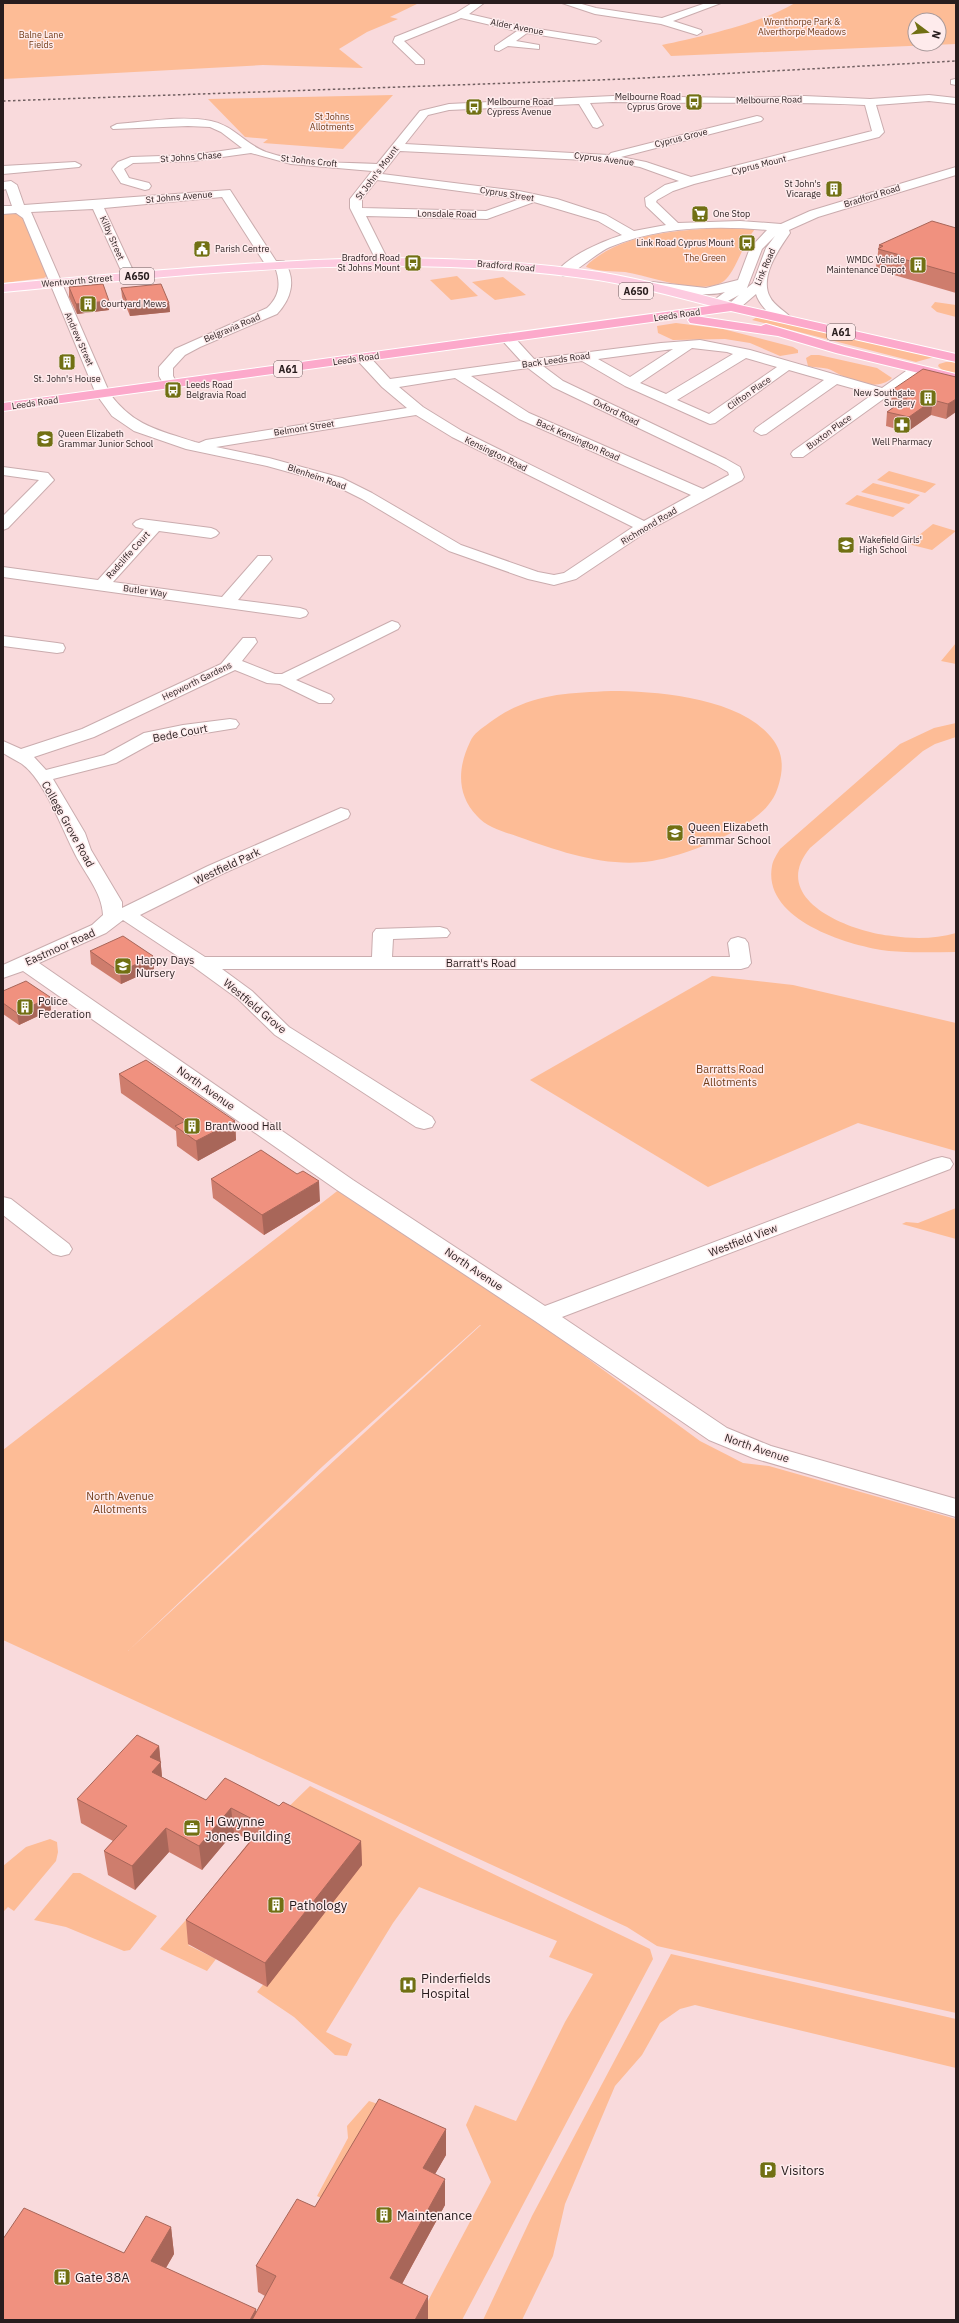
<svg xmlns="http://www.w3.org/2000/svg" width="959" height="2323" viewBox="0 0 959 2323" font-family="'IBM Plex Sans',sans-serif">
<rect width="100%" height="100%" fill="#f9dadc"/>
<path fill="#fdbc96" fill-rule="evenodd" d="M3,3H419L390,17L398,19L367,32L339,49L363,68L263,65L3,79Z
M795,3H956V44L671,56L662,45C700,37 762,23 795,3ZM915,20H939V44H915Z
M393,95L343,149L263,143L268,139L245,137L208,99Z
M14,212L22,216L47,276L44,278L3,283V213Z
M737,226L756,228C744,241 735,273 724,281C702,297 651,276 625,272C613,271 598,272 586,267C588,263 593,260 597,257C636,229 692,231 737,226Z
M457,276L478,296L451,300L430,280Z
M503,277L526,295L495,300L472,282Z
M935,302L956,305V317L937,312L931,307Z
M757,317L775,320L934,357L916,362L752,320Z
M676,323L723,329L793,347L798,350V353L780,356L750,343L725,339L673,340L658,333L657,326Z
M811,355H819L877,368L892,378C876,393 848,379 833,371C827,367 816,368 808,366L806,358Z
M946,362H956V374L942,370L938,366L939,364Z
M889,471L936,484L925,493L877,480Z
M873,483L920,495L909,504L861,492Z
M857,495L905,508L893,517L845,504Z
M933,524L956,531L932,550L908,544Z
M956,643V664L941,661Z
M611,691C658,691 744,698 774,741C781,751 783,762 781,775C779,785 776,796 769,804C749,831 685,856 652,861C607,868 561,852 519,837C505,832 487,828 477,816C456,794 458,767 470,742C474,733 481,729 489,723C528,694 564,693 611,691Z
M956,723V737L935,744L923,751L810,848C767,900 851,932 892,936C913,939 936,939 956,933V952C934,952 911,953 889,951C849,946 762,920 772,866C773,860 777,854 780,849L900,744L934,728Z
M712,976L793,985L956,1023V1151L858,1123L708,1187L530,1080Z
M345,1185L508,1300L700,1441L743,1463L769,1466L956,1519V2013L657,1946L627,1927L3,1640V1450ZM480,1325H481L128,1651L323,1466Z
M956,1208V1239L902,1224L906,1222L918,1223Z
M310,1786L650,1949L653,1959L462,2320H424L419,2318L491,2182L466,2125L475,2105L516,2121L565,2022L593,1974L549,1957L557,1941L419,1887L393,1923L326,2032L352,2044L347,2056L335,2055L294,2017L257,1992L362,1865L188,1945L216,1959L207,1971L160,1949L274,1821Z
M50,1839L57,1842L58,1852L56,1861L14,1911L8,1907L3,1912V1866L26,1847Z
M73,1873H80L157,1916L130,1950L124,1951L66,1927L34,1920Z
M671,1954L956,2019V2068L695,2005L680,2009L660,2023L642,2055L615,2086L565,2204L553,2256L522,2320H483L532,2216Z
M369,2101L378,2104L325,2200L317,2196L348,2138L347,2126Z"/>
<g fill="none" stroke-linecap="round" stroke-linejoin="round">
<g stroke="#caacae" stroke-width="2">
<path id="minor" d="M472,3H484L469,14L525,27L596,38L601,41L596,44L527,33L516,41L539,45V49L508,46L499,51L495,50V46L517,31L461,18L404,41L424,60V64H416L393,42L395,37L456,13Z
M562,3H578L596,8L662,18L706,3H721L673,21L701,30L702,32L697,35L661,24L595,14Z
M955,79L956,85L951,84V80Z
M929,95L956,98V104L929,101L876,105L884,132L879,137L694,184L673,191L657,200L656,202L678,223L740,221L781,224L810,211L956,167V175L818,217L789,230L790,233C779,249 759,277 770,297C774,306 786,311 792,319L785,323C774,320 759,305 756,294L742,306H732L730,303L739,295L717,307L710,303L725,292C712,296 653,296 646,286L652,282L706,288L738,280L750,248L767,230C716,225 657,227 610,247C594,254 578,272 563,276L557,272C568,256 603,241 622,235L598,221L534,202L487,219L366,216L388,260L382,264L376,260L350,208V199L372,171L291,164L251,153L193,161L133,163L124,169L129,178L149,183L151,186L149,189L145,190L121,183L112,169L118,162L131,157L193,155L242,148L221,132L210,127L188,126L113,129L111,127L117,124C148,122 180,115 211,121C233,125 245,144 266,152C301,164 341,162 377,164L420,111L449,104L613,96L743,98L804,96L870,99ZM613,102C697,104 781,101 865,105L872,131L691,177L646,162L621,157L761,121L763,119L761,117L757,116L611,153L609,155L405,144L428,115L449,110L579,104L593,127L597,128L603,125L590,103ZM400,151L606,161L640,167L679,181L665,185L645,198L646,206L666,225L634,231L606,215L557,199L519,191L382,174ZM377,180L519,199H520L486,211L362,208V199ZM775,236L766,248L753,283L747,288L762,249Z
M75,162L81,165L79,167L3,174V166Z
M11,181L17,185L24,205L230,190L276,261H284C297,280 291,299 277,314L200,347L185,355L173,368V376L178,385L171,389L166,388L159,376V367L175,349L267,308C280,296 281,283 275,267H267L222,197L104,208L136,277L130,281L124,277L93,209L31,212L110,394C134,426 158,430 195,442L199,443L206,440L407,408L382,387L358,361L356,358L358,355H368L390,379L521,361L501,339L508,335L513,336L534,359L661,343L700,340L750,350L882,388L913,366H923L925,369L803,457H793L791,454L793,451L873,394L837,384L766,434L761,435L754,431L756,428L824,380L789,370L715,423L710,424L625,386L582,361L543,366L563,381L726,459L740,467L744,477L742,480L649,530L576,579L554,585L528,579L449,551L362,499L332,484L267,466L186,449L134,431L112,416L96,394L23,218L16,213L3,214V206H12L6,189L3,190V182ZM692,348L727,352L733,354L666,394L640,383ZM673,349L630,377L598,359ZM746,358L777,367L709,414L677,400ZM528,368L553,387L716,465L728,472L729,475L703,489L529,413L471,376ZM455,378L519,419L691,495L644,521L462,431L423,407L399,387ZM416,415L452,437L633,527L564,573L554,575L538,572L461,545L372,493L342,478L269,458L216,447Z
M3,467L48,473L54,480L8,528L3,530V516L39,480L3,475Z
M141,519L211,528L216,530L219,533L216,536L211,538L159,531L113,582L222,597L258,556H270L272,559L238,600L300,608L306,610L308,613L306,616L300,618L3,577V567L98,580L144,529L136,527L133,524L136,521Z
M392,621L398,623L400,626L398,629L296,680L331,695L334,699L331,703H319L280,684L267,683L235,670L94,737L34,757L46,770L104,755L144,733L183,725L230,719L236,720L239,724L236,728L230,729L156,741L116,763L53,779L85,833L91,850L122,902V908L208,866L341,808L348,810L350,814L348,818L222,874L140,915L205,957H372L373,933L376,929L440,927L447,929L450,933L447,937L393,939L392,957H730L728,943L731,939L738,937L745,939L748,943L751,963L748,967L741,969H222L252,991L289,1027L432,1117L435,1122L432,1127L424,1129L416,1127L275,1035L238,999L194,967L123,920L106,933L39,963L353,1180L545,1306L934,1159L942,1157L950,1159L953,1164L950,1169L562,1317L727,1428L771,1446L956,1499V1517L753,1458L709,1440L535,1321L337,1190L23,971L3,978V965L92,925L103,915C102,891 83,872 73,850C61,826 44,780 22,764C16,760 9,757 3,753V741L21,749L82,729L221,664L243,638H255L257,642L242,661L275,674H282Z
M3,636L57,643L63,644L65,648L63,652L57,653L3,646Z
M3,1197L11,1199L69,1244L72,1249L69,1254L61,1256L53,1254L3,1215Z"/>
</g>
<g stroke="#fff" stroke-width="2">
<path id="major" d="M375,258C450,258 525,261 599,272C646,280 691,292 736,304L738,307L731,311C687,300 643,287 598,280C400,251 201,273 3,292V284C127,273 250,261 375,258Z"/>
</g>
<g stroke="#fff" stroke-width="2">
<path id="highway" d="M731,303L956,354V362L731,311L3,411V403Z
M695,316L761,326L766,324L845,347L956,374V382L836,353L778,336L690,323L688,320L690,317Z"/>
</g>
<use href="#minor" fill="#fff" fill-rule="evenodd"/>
<use href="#major" fill="#fdcbe0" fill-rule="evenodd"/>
<use href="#highway" fill="#fca9cb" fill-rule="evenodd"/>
<path stroke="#705f60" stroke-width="1.5" stroke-dasharray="2.5 2.5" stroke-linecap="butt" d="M3,101L625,79L956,61"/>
</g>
<path fill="#ce7d6d" d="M956,228V293L894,275V272L876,267L879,245Z
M69,287L109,310L77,314L69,297Z
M121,288L169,303L170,312L130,316L122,297Z
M956,377L946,419L931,415L907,432L886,426L887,412L895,406L891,405L892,390Z
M90,951L154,969L121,984L91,964Z
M3,991L51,1010L19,1025L3,1014Z
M119,1074L235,1121L236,1140L198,1161L177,1146L176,1131L121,1093Z
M211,1179L320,1201L264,1235L213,1198Z
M159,1746L162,1777L206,1800L279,1806L361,1841L362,1865L267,1987L188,1944L186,1920L250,1841L234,1832L202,1870L169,1852L135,1890L108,1875L104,1851L113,1841L81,1823L77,1799Z
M446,2129V2155L435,2174L445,2205L402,2284L428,2296V2320H3L171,2227L174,2254L166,2268L256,2313L265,2296L258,2292L256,2266L315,2207Z"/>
<path fill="#a86659" d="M109,301V310L77,314L76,304Z
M169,303L170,312L130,316L129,306Z
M956,399V412L946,419L948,404Z
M933,400L931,415L907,432L909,417Z
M153,956L154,969L121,984L120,972Z
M50,997L51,1010L19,1025L17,1013Z
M235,1121L236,1140L198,1161L196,1141Z
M319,1181L320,1201L264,1235L262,1215Z
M159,1746L163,1787L155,1796L150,1757Z
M231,1808L234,1832L202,1870L199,1846Z
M166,1828L169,1852L135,1890L132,1866Z
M361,1841L362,1865L267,1987L265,1963Z
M446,2129V2155L423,2195V2168Z
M445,2179V2205L391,2304L390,2278Z
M171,2227L174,2254L154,2288L151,2261Z
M428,2296V2320H415Z
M256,2309L257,2320H250Z"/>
<path fill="#f0917f" stroke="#a86659" d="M932,221L956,228V274L896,257L900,255L878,249L883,246L879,245Z
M103,284L109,301L76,304L69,287Z
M161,284L169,303L129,306L121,288Z
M923,369L956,377V399L948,404L933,400L909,417L887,412L911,395L892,390Z
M123,936L153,956L120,972L90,951Z
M26,981L50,997L17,1013L3,1003V991Z
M146,1060L235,1121L196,1141L175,1126L186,1121L119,1074Z
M261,1150L297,1174L303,1171L319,1181L262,1215L211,1179Z
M137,1735L159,1746L150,1757L161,1762L152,1772L206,1800L225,1778L279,1806L283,1802L361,1841L265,1963L186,1920L264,1825L231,1808L199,1846L166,1828L132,1866L104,1851L127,1826L77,1799Z
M379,2099L446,2129L423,2168L445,2179L390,2278L428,2296L415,2320H252L276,2276L256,2266L297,2199L315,2207Z
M24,2208L124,2253L146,2216L171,2227L151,2261L256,2309L250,2320H3V2239Z"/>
<defs>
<g id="bus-square" transform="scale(0.9)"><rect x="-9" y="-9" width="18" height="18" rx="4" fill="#717013" stroke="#feebec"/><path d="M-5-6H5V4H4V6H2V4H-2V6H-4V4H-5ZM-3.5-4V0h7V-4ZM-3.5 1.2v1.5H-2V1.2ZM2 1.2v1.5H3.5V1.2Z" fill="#fff"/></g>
<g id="building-square" transform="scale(0.9)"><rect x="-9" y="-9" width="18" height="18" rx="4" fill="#717013" stroke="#feebec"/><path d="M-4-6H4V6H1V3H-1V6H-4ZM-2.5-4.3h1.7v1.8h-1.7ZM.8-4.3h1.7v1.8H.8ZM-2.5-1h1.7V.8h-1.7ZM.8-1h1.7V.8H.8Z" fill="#fff"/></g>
<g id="supermarket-square" transform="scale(0.9)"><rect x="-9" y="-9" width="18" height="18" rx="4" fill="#717013" stroke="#feebec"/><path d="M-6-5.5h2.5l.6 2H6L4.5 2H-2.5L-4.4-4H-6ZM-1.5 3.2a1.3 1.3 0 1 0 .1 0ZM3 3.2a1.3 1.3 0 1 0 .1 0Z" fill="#fff"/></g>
<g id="civic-square" transform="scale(0.9)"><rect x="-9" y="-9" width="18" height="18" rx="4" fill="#717013" stroke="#feebec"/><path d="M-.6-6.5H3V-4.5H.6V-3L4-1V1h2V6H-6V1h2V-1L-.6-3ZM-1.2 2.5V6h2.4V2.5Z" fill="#fff"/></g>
<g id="pharmacy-square" transform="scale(0.9)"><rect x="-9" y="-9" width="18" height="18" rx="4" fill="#717013" stroke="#feebec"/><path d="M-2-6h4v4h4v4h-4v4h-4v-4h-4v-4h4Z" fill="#fff"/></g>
<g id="school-square" transform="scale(0.9)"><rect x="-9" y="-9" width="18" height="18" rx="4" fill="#717013" stroke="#feebec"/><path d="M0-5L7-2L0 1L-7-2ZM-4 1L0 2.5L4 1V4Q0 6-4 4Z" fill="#fff"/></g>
<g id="office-square" transform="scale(0.9)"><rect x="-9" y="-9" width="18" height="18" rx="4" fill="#717013" stroke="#feebec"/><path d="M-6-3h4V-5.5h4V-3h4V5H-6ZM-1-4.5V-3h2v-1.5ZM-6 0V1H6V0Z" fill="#fff"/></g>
<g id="hospital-square" transform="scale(0.9)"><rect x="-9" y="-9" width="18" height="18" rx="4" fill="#717013" stroke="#feebec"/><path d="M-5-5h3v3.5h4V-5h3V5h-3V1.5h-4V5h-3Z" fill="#fff"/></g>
<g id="parking-square" transform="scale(0.9)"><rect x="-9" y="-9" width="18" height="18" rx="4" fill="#717013" stroke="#feebec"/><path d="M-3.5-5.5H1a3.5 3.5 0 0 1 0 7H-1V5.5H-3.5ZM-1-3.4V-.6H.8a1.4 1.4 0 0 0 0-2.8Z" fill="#fff"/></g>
</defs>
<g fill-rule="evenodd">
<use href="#bus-square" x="694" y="102"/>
<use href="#bus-square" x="474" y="107"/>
<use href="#building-square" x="834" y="189"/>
<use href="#supermarket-square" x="700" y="214"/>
<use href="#bus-square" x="747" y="243"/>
<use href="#civic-square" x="202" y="249"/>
<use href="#bus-square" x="413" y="263"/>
<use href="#building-square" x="918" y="265"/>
<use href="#building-square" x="88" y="304"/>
<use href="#building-square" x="67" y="362"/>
<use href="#bus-square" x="173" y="390"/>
<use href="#building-square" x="928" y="398"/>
<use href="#pharmacy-square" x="902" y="425"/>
<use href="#school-square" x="45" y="439"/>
<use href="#school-square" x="846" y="545"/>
<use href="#school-square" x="675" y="833"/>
<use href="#school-square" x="123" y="966"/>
<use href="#building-square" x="25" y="1007"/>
<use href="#building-square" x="192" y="1126"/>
<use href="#office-square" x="192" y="1828"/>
<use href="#building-square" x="276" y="1905"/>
<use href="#hospital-square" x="408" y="1985"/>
<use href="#parking-square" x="768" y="2170"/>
<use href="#building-square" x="384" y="2215"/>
<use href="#building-square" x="62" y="2277"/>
</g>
<g text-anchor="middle" stroke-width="3" stroke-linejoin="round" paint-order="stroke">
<g font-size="9" fill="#713b17" stroke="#feebec">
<text x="802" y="25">Wrenthorpe Park &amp;<tspan x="802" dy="10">Alverthorpe Meadows</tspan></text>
<text x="41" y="38">Balne Lane<tspan x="41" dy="10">Fields</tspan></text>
<text x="332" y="120">St Johns<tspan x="332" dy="10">Allotments</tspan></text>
<text x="705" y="261">The Green</text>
</g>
<g font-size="9" fill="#281d1e" stroke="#feebec">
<text transform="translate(517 27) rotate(11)" y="3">Alder Avenue</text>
<text transform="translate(769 100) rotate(-1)" y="3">Melbourne Road</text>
<text transform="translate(681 138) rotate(-14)" y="3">Cyprus Grove</text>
<text transform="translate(191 157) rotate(-4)" y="3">St Johns Chase</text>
<text transform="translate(604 159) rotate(7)" y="3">Cyprus Avenue</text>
<text transform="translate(309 161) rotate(6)" y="3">St Johns Croft</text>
<text transform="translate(759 165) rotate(-14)" y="3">Cyprus Mount</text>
<text transform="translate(377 173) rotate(-53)" y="3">St John's Mount</text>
<text transform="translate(507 194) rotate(9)" y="3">Cyprus Street</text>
<text transform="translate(872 196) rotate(-17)" y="3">Bradford Road</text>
<text transform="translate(179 197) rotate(-5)" y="3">St Johns Avenue</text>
<text transform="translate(447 214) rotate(1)" y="3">Lonsdale Road</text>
<text transform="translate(112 238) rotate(66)" y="3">Kilby Street</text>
<text transform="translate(506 266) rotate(5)" y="3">Bradford Road</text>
<text transform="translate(765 267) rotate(-67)" y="3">Link Road</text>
<text transform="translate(77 281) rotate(-5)" y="3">Wentworth Street</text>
<text transform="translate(677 315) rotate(-8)" y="3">Leeds Road</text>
<text transform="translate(232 328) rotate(-23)" y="3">Belgravia Road</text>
<text transform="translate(79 339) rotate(66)" y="3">Andrew Street</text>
<text transform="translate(356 359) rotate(-8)" y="3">Leeds Road</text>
<text transform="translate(556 360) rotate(-8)" y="3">Back Leeds Road</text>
<text transform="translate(749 393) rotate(-35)" y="3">Clifton Place</text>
<text transform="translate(35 403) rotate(-8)" y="3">Leeds Road</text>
<text transform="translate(616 412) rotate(26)" y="3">Oxford Road</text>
<text transform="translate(304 428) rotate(-9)" y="3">Belmont Street</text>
<text transform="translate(829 432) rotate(-36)" y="3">Buxton Place</text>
<text transform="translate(578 440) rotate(24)" y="3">Back Kensington Road</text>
<text transform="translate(496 454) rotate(26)" y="3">Kensington Road</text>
<text transform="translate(317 477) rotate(19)" y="3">Blenheim Road</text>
<text transform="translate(649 526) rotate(-31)" y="3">Richmond Road</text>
<text transform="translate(128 555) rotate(-48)" y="3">Radcliffe Court</text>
<text transform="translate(145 591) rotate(8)" y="3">Butler Way</text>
<text transform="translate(197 681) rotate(-26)" y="3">Hepworth Gardens</text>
</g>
<g font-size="9" fill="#281d1e" stroke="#feebec" text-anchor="start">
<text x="681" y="100" text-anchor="end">Melbourne Road<tspan x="681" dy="10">Cyprus Grove</tspan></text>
<text x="487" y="105">Melbourne Road<tspan x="487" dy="10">Cypress Avenue</tspan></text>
<text x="821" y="187" text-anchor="end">St John's<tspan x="821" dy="10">Vicarage</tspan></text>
<text x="713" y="217">One Stop</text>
<text x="734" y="246" text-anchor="end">Link Road Cyprus Mount</text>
<text x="215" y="252">Parish Centre</text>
<text x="400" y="261" text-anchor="end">Bradford Road<tspan x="400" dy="10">St Johns Mount</tspan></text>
<text x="905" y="263" text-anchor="end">WMDC Vehicle<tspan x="905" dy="10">Maintenance Depot</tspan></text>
<text x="101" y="307">Courtyard Mews</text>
<text x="67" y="382" text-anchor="middle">St. John's House</text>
<text x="186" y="388">Leeds Road<tspan x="186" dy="10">Belgravia Road</tspan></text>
<text x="915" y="396" text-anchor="end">New Southgate<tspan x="915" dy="10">Surgery</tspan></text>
<text x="58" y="437">Queen Elizabeth<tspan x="58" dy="10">Grammar Junior School</tspan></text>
<text x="902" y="445" text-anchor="middle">Well Pharmacy</text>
<text x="859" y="543">Wakefield Girls'<tspan x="859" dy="10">High School</tspan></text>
</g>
<g fill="#feebec" stroke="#685b5c" stroke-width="1">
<rect x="120" y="268" width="34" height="16" rx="3"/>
<rect x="619" y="283" width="34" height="16" rx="3"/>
<rect x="827" y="324" width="28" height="16" rx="3"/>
<rect x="274" y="361" width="28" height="16" rx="3"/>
</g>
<g font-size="10" font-weight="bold" fill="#281d1e">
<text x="137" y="280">A650</text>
<text x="636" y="295">A650</text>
<text x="841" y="336">A61</text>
<text x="288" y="373">A61</text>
</g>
<g font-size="11" fill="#281d1e" stroke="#feebec">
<text transform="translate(180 733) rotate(-11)" y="4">Bede Court</text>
<text transform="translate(68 824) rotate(61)" y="4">College Grove Road</text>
<text transform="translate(227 866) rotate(-25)" y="4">Westfield Park</text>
<text transform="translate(60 947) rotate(-24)" y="4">Eastmoor Road</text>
<text x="481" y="967">Barratt's Road</text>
<text transform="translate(255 1006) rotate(40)" y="4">Westfield Grove</text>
<text transform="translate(206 1088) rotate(35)" y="4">North Avenue</text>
<text transform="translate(743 1240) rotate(-21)" y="4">Westfield View</text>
<text transform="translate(474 1269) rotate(34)" y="4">North Avenue</text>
<text transform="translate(757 1448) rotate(19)" y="4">North Avenue</text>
</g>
<g font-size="11" fill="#281d1e" stroke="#feebec" text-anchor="start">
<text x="688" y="831">Queen Elizabeth<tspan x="688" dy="13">Grammar School</tspan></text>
<text x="136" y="964">Happy Days<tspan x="136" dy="13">Nursery</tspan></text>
<text x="38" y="1005">Police<tspan x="38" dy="13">Federation</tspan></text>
<text x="205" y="1130">Brantwood Hall</text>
</g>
<g font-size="11" fill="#713b17" stroke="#feebec">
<text x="730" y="1073">Barratts Road<tspan x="730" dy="13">Allotments</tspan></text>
<text x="120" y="1500">North Avenue<tspan x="120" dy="13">Allotments</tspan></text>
</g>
<g font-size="13" fill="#281d1e" stroke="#feebec" text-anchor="start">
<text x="205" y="1826">H Gwynne<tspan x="205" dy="15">Jones Building</tspan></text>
<text x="289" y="1910">Pathology</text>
<text x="421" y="1983">Pinderfields<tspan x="421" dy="15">Hospital</tspan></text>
<text x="781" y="2175">Visitors</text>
<text x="397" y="2220">Maintenance</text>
<text x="75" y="2282">Gate 38A</text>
</g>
</g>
<rect width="959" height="2323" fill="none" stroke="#281d1e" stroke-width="8"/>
<g transform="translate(927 32) rotate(106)"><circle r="19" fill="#feebec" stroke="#a8999a"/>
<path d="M0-3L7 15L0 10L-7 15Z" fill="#717013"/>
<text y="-6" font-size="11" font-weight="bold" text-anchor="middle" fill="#281d1e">N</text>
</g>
</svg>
